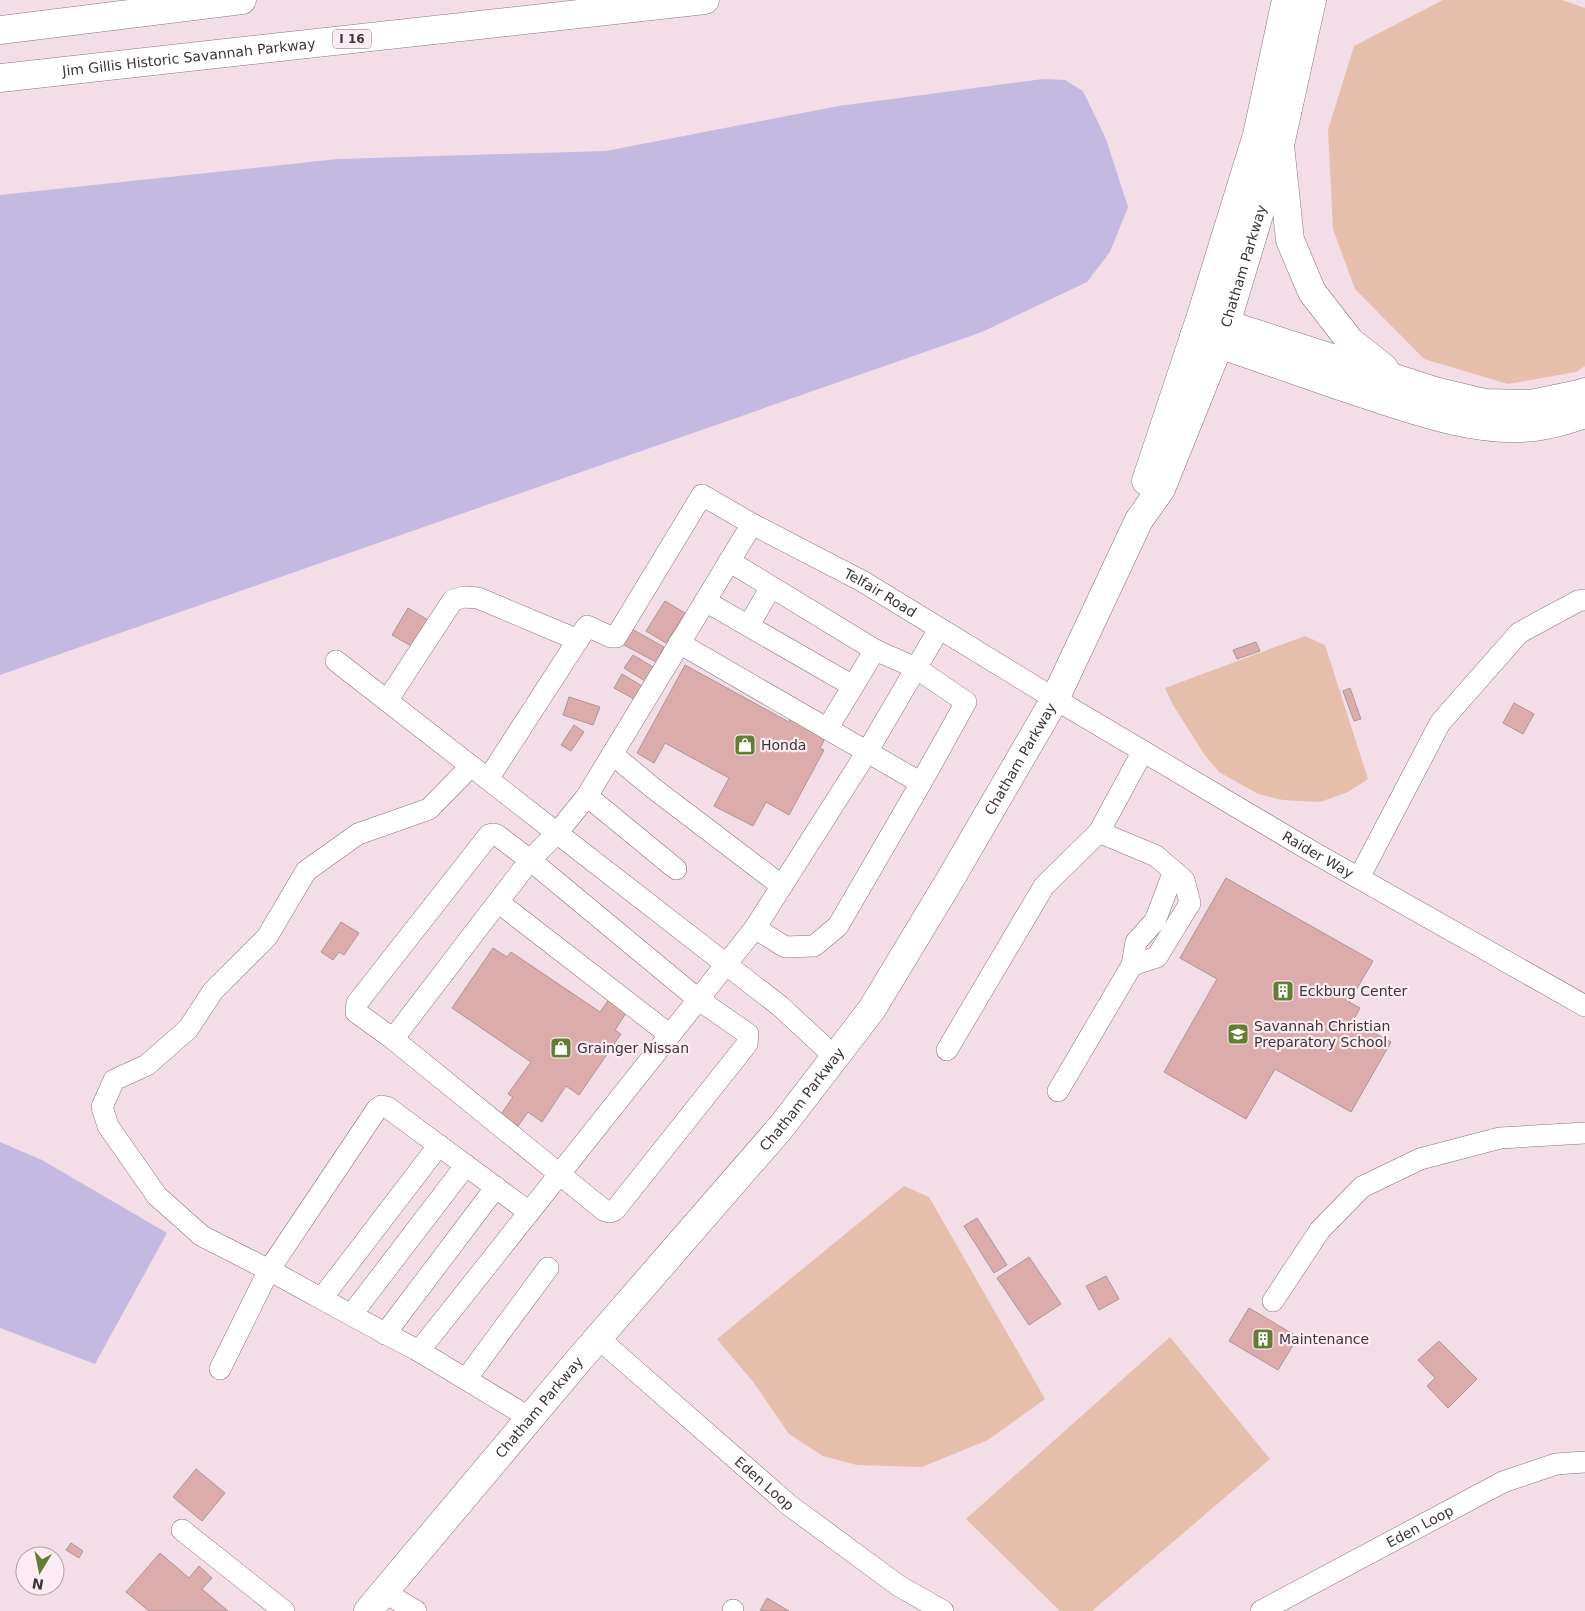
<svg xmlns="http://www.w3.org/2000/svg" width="1585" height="1611" viewBox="0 0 1585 1611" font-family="'DejaVu Sans',sans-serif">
<rect width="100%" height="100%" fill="#f3dde6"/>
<path fill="#e6beac" d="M1443,0H1562L1585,8V366L1576,372L1508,384L1424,359L1355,289L1333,229L1328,130L1354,46Z
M1305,636L1325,645L1368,779L1348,792L1320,802L1283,800L1258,794L1219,772L1204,754L1173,705L1165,688Z
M904,1186L929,1197L1045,1399L988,1440L922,1467L857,1465L823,1456L789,1434L754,1383L717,1339Z
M1170,1337L1270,1459L1092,1611H1060L966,1519Z"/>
<path fill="#c4b9e1" d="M1043,79L1065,80L1083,91L1106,139L1128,207L1110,252L1087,282L982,332L0,675V195L338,159L606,151L839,106Z
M0,1142L42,1160L167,1233L95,1364L0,1328Z"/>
<path fill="#dcacac" stroke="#ac9595" d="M665,601L685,613L666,643L646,631Z
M408,608L428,620L413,647L392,635Z
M630,628L664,647L656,662L622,644Z
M1256,642L1260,651L1237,659L1233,650Z
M633,655L653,667L645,681L624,668Z
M685,665L789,722L794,713L829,731L820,748L824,750L789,815L766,802L753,826L714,806L729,778L665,743L654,763L637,753Z
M622,674L642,686L634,699L614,688Z
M1350,688L1361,719L1354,721L1343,691Z
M569,697L600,707L593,725L563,715Z
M1514,703L1534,714L1523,734L1503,723Z
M574,725L584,732L571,751L561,745Z
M1226,878L1373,961L1349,1002L1360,1008L1353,1021L1391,1042L1351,1112L1275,1069L1246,1119L1164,1072L1217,979L1180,958Z
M341,922L359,933L344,955L339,952L333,960L321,952Z
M493,948L507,957L511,952L600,1012L610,998L628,1010L615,1030L621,1034L579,1095L566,1086L542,1122L528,1112L518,1126L501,1114L513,1097L508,1094L531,1062L452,1008Z
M977,1218L1007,1265L994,1273L964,1226Z
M1029,1257L1061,1304L1029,1325L997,1278Z
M1106,1276L1119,1299L1099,1310L1086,1286Z
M1249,1308L1298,1337L1278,1370L1229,1341Z
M1439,1341L1477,1379L1448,1408L1427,1386L1435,1378L1418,1360Z
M196,1469L225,1493L202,1521L173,1497Z
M71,1543L83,1551L79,1558L66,1550Z
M160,1553L189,1578L199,1566L212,1578L202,1589L228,1611H149L126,1592Z
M767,1598L789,1611H760Z"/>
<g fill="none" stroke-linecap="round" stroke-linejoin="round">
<g stroke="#88747c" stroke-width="22">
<g id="minor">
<path d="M752,524L587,796L557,833L780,1006L835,1057"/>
<path d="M729,561L875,650L916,668L966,702L921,783L838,926L814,946L785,947L755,928"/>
<path d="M705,601L853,686"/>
<path d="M749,625L771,587"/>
<path d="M679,643L921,783"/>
<path d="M336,661L557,833L530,860L393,1039"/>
<path id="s1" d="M387,701L453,600L464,597L478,598L578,640L587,626L611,637H616L702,495L752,524L862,581L1055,699L1311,851L1585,1006"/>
<path d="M827,729L875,650"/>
<path d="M612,754L653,788L782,886"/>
<path d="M488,779L578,640"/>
<path d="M587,796L676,869"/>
<path d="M493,834L497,835L530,860L699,1000L748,1034L747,1044L615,1210L610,1212L605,1211L393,1039L356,1012L357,1003L489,835Z"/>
<path d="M1359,878L1440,723L1519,633L1578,601L1585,600"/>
<path d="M498,902L670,1035"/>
<path d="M1132,965L1136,942L1155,921L1174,871"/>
<path d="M947,1050L1044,886L1099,832L1143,751"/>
<path d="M1058,1091L1132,965L1157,957L1190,903L1184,880L1156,856L1099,832"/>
<path d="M322,1298L439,1145"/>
<path d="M1273,1301L1320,1230L1362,1187L1420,1159L1500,1138L1585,1133"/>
<path d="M352,1314L466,1165"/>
<path d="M385,1334L496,1187"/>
<path id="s2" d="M598,1338L789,1505L899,1586L943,1611"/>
<path d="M419,1351C368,1325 319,1297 269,1270L377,1109L381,1106L387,1107L529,1212"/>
<path d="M220,1369L269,1270L202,1236L157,1196L108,1126L102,1107L114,1080L147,1065L188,1029L213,991L267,937L306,871L358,834L429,809L471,766"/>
<path d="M466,1379L548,1268"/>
<path d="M530,1418L419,1351L755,928L867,752L939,629"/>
<path d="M182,1530L284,1611"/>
<path d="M384,1592L416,1611"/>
<path d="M733,1611V1610"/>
<path id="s3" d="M1261,1611L1503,1482L1556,1464L1585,1462"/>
</g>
</g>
<g stroke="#88747c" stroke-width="29">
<g id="major">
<path d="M1146,481L1201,316L1257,135L1286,0"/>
<path id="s4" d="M368,1611L578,1361L782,1126L872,1009L951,878L1055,699L1139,520L1161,489L1219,345L1226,324L1280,145L1312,0"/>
</g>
</g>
<g stroke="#88747c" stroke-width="29">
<g id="highway">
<path d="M0,30L242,0"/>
<path id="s5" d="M0,78L705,0"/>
<path d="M1280,145L1290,240L1312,292L1350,341L1384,368"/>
<path d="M1201,316L1435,391L1485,403L1531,404L1579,394L1585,392"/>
<path d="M1194,336C1246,353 1297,371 1349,389C1405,407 1473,434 1534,427C1551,425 1568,420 1585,414"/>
</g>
</g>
<use href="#minor" stroke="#fff" stroke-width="21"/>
<use href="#major" stroke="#fff" stroke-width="28"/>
<use href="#highway" stroke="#fff" stroke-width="28"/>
</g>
<defs>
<g id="shop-square" transform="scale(1.125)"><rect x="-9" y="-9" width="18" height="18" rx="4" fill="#637e32" stroke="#fdecf3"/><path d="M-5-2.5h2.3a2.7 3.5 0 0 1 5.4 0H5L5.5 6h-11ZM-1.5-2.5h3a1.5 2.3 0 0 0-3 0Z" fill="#fff"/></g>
<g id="building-square" transform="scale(1.125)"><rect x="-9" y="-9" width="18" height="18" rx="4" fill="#637e32" stroke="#fdecf3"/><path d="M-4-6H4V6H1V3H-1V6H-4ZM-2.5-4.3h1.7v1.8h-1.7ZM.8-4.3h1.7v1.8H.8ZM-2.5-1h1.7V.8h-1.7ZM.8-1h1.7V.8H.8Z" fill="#fff"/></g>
<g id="school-square" transform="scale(1.125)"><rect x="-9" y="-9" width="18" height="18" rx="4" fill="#637e32" stroke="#fdecf3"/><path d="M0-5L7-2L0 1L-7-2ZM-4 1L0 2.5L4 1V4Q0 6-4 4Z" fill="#fff"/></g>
</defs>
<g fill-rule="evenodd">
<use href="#shop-square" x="745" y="745"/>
<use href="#building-square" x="1283" y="991"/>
<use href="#school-square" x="1238" y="1034"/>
<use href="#shop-square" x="561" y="1048"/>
<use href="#building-square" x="1263" y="1339"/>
</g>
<g text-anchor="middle" stroke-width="4.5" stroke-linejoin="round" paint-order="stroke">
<rect fill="#fdecf3" stroke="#776c70" stroke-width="1" x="333" y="29.5" width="38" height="19" rx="4"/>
<g font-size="12" font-weight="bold" fill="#3d3538">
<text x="352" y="43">I 16</text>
</g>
<g font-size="14" fill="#3d3538" stroke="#fdecf3">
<text dy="5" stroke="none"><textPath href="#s5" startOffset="190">Jim Gillis Historic Savannah Parkway</textPath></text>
<text dy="5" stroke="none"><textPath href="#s4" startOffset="1619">Chatham Parkway</textPath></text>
<text dy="5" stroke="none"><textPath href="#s1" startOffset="672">Telfair Road</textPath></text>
<text dy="5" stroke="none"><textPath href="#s4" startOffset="1076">Chatham Parkway</textPath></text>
<text dy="5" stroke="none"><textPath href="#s1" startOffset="1182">Raider Way</textPath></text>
<text dy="5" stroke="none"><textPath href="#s4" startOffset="671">Chatham Parkway</textPath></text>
<text dy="5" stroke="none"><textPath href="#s4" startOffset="266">Chatham Parkway</textPath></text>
<text dy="5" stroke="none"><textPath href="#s2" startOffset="221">Eden Loop</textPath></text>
<text dy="5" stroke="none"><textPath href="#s3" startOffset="180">Eden Loop</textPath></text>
</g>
<g font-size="14" fill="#3d3538" stroke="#fdecf3" text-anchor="start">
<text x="761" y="750">Honda</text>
<text x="1299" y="996">Eckburg Center</text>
<text x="1254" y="1031">Savannah Christian<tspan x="1254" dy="16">Preparatory School</tspan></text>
<text x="577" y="1053">Grainger Nissan</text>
<text x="1279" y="1344">Maintenance</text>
</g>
</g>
<g transform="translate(40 1571) rotate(190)"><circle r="24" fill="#fdecf3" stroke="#b0a3a8"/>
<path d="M0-4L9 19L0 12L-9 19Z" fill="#637e32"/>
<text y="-8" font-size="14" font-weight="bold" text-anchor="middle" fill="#3d3538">N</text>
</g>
</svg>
